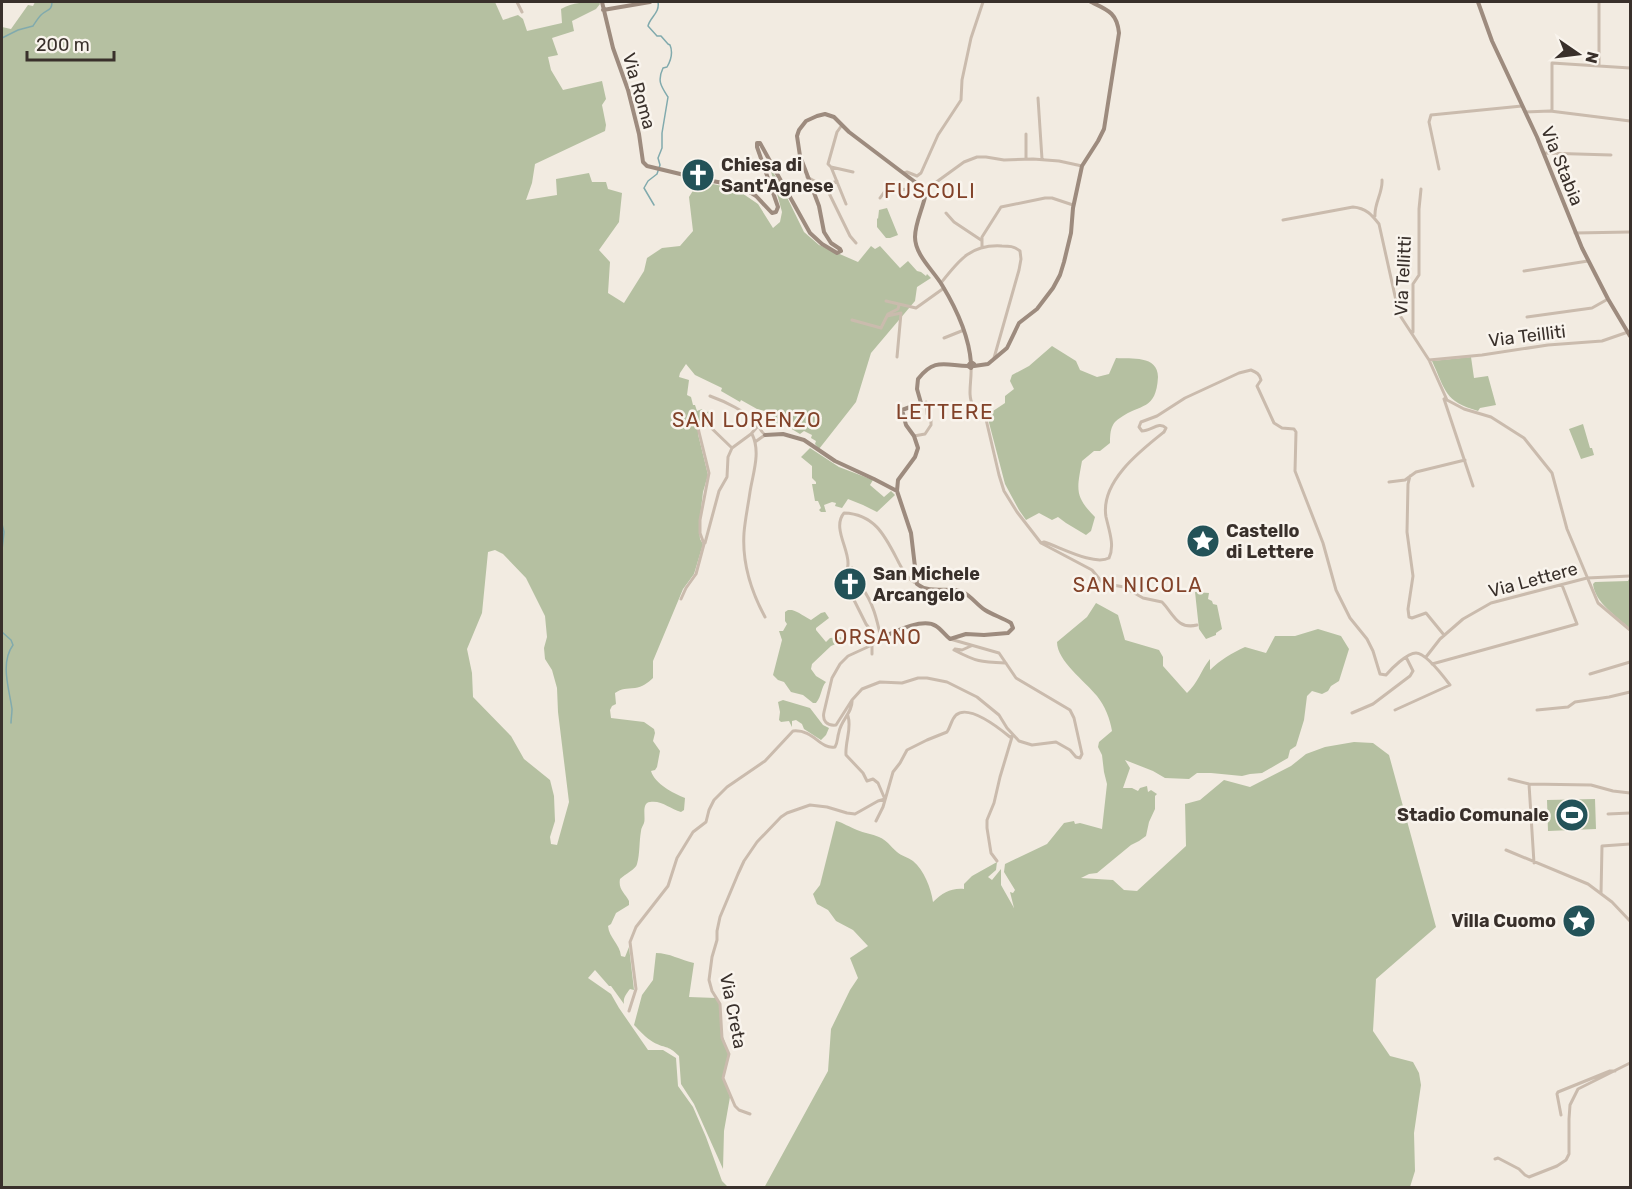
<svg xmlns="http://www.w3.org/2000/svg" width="1632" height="1189" viewBox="0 0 1632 1189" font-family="Rubik,sans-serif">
<rect width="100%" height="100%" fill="#f2ebe1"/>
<path fill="#b5c0a1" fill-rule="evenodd" d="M35,2H495L503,20L518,15L523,19L527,31L562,23L561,9C573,2 585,2 599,2L600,4L596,9L572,21L574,31L552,38L558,55L548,57L551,70L563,90L602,81L606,99L602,105L606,125L605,131L535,164L532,183L526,200L557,195L556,179L589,173L592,182H606L608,189L622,193L619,222L599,250L610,262L608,293L624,303L644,271L647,258L662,248L680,246L693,231L689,197L699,181L736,189L758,204L773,228L780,222L782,212L770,168L779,181L804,232L819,245L858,262L871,246L875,249L880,246L900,268L908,261L917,271L921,272L926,276L927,274L931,278L917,287L915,301L871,353L856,402L819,449L815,444L816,441L811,438L812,435L804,431L800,434L780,422L779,424L773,423V413L757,409L741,400L740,402L721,391L722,388L695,375L686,364L680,373L679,377L689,380L687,395L691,397L693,405H695L697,411L702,409L704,413L710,411L714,415L700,420L698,424V434L708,475L703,492L699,526L700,539L703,544L694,574L683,589L653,661V678C648,683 642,687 635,688C626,689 622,688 615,693L616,704L612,706L610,710L611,718L644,722L654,729L655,733L653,741L660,751L657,767L655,770L651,771C655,784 673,793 685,798L684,810L681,812C670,809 662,800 650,802C641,803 646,817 644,823C643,826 641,828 641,831C639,842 640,854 637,864C636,869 625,874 620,879C618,889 625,893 629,901V905L616,913L611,924L608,926C609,938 620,944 621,956L625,957L629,947L634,990L630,989C626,994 623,998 624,1004L611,986H609L595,970L588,978L611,994L619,1008L648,1050H663L676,1058L678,1086L693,1107L706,1137L722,1181L728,1187H2V27L11,29L28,5L33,6ZM495,550L503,554L526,578L545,616L547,637L544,648L545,659L552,670L557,688L558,712L569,802L557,845L551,844L550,837L555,821L554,796L550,780L524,759L511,736L473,697L472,673L467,649L482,613L488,552Z
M887,208L898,235L890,238H886L877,227V218L878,219L879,210Z
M1052,346L1076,361L1080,370L1097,377L1109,374L1116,358C1131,359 1158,355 1158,377C1156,411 1141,403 1120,418C1117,420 1114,422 1113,425C1110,430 1110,438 1110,443L1100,451H1094L1082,461C1077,489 1074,496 1095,517L1091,531L1086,535L1066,523L1058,517L1052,520L1039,513L1026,520L1019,510L1005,484L987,415L1005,403V396L1014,389L1010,381L1012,375L1029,366Z
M1471,357L1474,378L1488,376L1496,405L1480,408L1478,411C1444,401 1446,391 1432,361Z
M1583,424L1590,448H1592L1594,455L1581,459L1569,429Z
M810,448L839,467L873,480L870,485L884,497L891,491L895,495L877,512L863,505L848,499L842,508L835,506L836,503L832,502L824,505L826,512H821L819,510L821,508L818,501H815L812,484H816V482L812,478V466L801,457Z
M1629,579H1630V629C1617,616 1595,603 1593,584L1595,582L1628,581Z
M1195,592L1209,593L1208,599L1212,601L1213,604L1217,605L1222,629L1216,633V635L1206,639L1199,629Z
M1096,603L1118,615L1125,640L1159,650L1163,657V666L1187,693C1198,683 1201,670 1210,659V670C1220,660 1232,653 1245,647L1266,653L1275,636H1295L1318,629L1341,636L1349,649L1339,681L1331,686L1328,691L1322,694L1312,691L1307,696L1304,720L1296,746L1290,750L1288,758L1262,773L1250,774L1242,776L1211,773H1197L1189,779L1165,778L1153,771L1125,760L1130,768L1123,788H1132L1138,791L1140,788L1147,786L1148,792L1151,790L1157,794L1155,796V809L1149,822L1146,836L1139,841L1131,845L1097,873L1089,874L1081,878L1113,880L1124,890L1137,891L1186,846L1185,804L1200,800L1224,780L1250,787L1291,766L1306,754L1325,747L1354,742L1373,743L1389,755L1436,927L1376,979L1373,1031L1390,1056L1413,1062L1419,1073L1421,1085L1414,1133L1415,1171L1410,1187L764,1188L828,1071L831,1029L850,990L858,978L850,958L868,946L853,930L836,921L828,910L817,904L813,894L820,885L836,821C844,823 849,827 857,830C864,833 872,834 879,837C888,841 890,846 897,852C901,856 908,857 913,861C924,870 931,888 933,902C943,893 950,888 964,889V884L972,876L997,862L996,870L988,877L992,880L1001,869V885L1014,908L1010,892L1013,893L1015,890L1004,872L1005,864L1047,844L1064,823L1074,821L1075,824L1080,823L1102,829L1107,784L1104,772L1102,755L1098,747L1099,742L1112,731C1110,719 1105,706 1097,696C1085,681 1057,661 1057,642L1087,617Z
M792,610C797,611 807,618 811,620L821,613L825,612L829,618L816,628V630L826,642L830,638L840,637L842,638L838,643L831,646L812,664L811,669L816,676L826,682C821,687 822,696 816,703H813L803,695L791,692L784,682L778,680L773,675L782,640L779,631H783L787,624L785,621V612L788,610Z
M783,700L810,708L823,725L829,728L826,735L821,740L804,729L802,724L796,720L792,721V727L789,721L781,722L779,720L780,712L778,702Z
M1595,799L1596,829L1548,831L1547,800Z
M656,953C669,953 681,960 694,963L689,997L716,998L720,1004L721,1031L729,1054L723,1078L730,1097L724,1131L723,1169L694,1104L681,1084L679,1056C667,1044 665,1049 653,1042C646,1038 640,1031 634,1025L642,995L653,980Z"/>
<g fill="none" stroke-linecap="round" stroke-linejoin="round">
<path stroke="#81aaad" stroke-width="1.5" d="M2,38L18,30L33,26C35,23 38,18 41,15C47,9 52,11 52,2
M654,205L644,188L648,181L657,174L660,165L658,158L662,148V133L668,97C661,86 657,81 663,68L667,67C671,60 673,52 670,45L668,44L661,36H657L648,26C650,17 660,13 658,2
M2,262V269
M2,524L4,532L2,550
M2,632L11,640L13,645C0,663 9,688 12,709C12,714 11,719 11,723"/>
<path stroke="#cabbad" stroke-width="3" d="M517,2L522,12
M1599,2V66
M1038,98L1042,159
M1552,111V63L1630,68
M1525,112L1550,111L1630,121
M842,125L837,132L828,164L831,167L853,172
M1026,134V159
M1544,153L1611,155
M831,167L846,204
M1439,169L1429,122L1431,115L1522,106
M904,173L907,172L917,176L921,173L938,135L961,100L962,80L971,38L983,2
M807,177L826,187L850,236L856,243
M825,186L837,181
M924,191L964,162L977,157H986L1004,160L1033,159L1059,161L1082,166
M880,198L885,191L921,188
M946,213L954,222L981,240
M1375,216C1374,204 1383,192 1382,180
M1283,220L1353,207C1366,208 1372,215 1379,224L1399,314L1429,360L1447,400L1464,409L1491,417L1524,438L1552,473L1567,529L1598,603L1630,630
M1575,233L1630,232
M982,246V237L1001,207L1045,198H1052L1073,205
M1524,271L1588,261
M941,283C959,260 971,244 1002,246C1009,246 1014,246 1020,251L1021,259L1019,270L994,358
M886,301L916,308L944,288
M887,316L901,313L897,357
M1527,317L1592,308L1608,299
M852,320L881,328L888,314L898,309L899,305
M1413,332V284L1419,275V209L1421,189
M944,338L964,330
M1429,360L1482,355L1548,345L1602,341L1628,332
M971,368C972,379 967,396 973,405C976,409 981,411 985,415L999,475L1004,491L1017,512L1041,543L1092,570L1102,582L1107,584L1124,587L1143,598L1162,602C1173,613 1177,630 1197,625
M710,396C724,401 747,412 757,423C760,428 760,431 765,435L755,442
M1444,399L1473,486
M752,434C761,452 753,473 750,492C748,506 745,520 744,533C742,563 751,591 765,617
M914,436L925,434L931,425V419L927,414L926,402
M1410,476L1408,484L1407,532L1413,576L1408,609L1409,617L1412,618L1426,613L1444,635
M1389,482L1405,480L1416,472L1465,460
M705,543L719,491L727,477L728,457L732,448
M1041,543L1044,542C1060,547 1094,566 1109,558C1115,546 1109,530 1106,517C1100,482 1140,451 1164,432L1166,428C1159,421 1151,431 1142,431L1139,427L1141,422L1157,416L1185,398L1239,373L1251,370C1256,372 1260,374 1261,380L1257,386L1274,423L1282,428L1294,429L1296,432L1295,471L1323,543L1336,590L1350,618L1367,639L1373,651L1380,674L1386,675C1391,669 1407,653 1416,653C1426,653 1444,677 1450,685L1395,710
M852,568L853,573L862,588
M852,594L862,588C873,602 877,620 881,638L872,645L848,656L840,664L832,678L824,712C822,721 827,726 836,725L852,700L862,689L880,682L902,683L918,678H927L947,682L977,697L999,715L1007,728L1019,741L1032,745L1056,742L1070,750L1076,757L1080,758L1082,754L1074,718L1070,710L1016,678L999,653L950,639
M681,599L686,588L696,574L704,544L700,533V520L709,473L698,428L701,422L704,421L732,448L751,434L758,426
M875,642L873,633L866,624L845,582C845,576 848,570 848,564C849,549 832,527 844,513C876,514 886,538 899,563C904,572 907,579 917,584
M955,649L962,650L971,646
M954,650C977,662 980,662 1006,663
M872,654V645
M1426,657L1440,639L1463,619L1491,603L1587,578L1630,576
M1432,664L1577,624L1562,585
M1590,674L1630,662
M1537,710L1568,707L1575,702L1609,697L1630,692
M1352,713L1373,704L1410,676L1413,671L1406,657
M848,716C852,729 845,741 846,755L863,773L867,781L873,779L878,783L884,797
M1509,779L1529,784L1591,785L1613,791L1630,793
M1529,784L1534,863
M1608,814L1630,813
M876,821L883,807L893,772L900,763L907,750L927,740L947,732C951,726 951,720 956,715C969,704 999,728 1010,737L1013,736
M1506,850L1588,884L1612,902L1630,921
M997,861L991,853L987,828V820L994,803L1000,777L1012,737
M1601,894L1602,846L1630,844
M629,1011L636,989L630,942L636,927L668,886L677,858L693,832L706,822L709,810L714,800L727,787L765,761L793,731C814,729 820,750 835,747C838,742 837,738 839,732C841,720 853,712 852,700
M750,1114L739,1110L735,1106L723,1078L729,1054L722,1038L720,1004L712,991L709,980L712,957L717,940V931L720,917L738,874L744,861L757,842L781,817L787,813L810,805L827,807L847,813L855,814L878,801L885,799
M1561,1115L1557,1094L1558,1092L1610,1071H1615
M1495,1159L1498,1158L1519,1169L1525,1175L1529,1177L1557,1166L1566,1160L1569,1154V1119L1570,1105L1578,1089L1630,1063"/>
<path stroke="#9d8b7e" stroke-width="4" d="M602,2L613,48L628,90L639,134L643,162L647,166L701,179L740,186L756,196L772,213L776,212L778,207L757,147V143H760L810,233L822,244L837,253L841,251L840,249L831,243L824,232L819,206L800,156L797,136L799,130L806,121L817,116L825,114L834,117L849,132L919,185L924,191L925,197C922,210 915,224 915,237C915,255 933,270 942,285C956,308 969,336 971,363
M1478,2L1492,41L1537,137L1582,248L1608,299L1630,336
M603,10L650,2
M971,362L974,364L971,368L968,366Z
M974,366L988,364L1007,348L1019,323L1037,309L1053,288L1060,275L1064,262L1071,233L1073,208L1082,166L1098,141L1104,129L1119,33C1117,13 1108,10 1091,2
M765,435L783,434L804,440L835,461L874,479L897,491
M881,638C894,632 923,617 936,626C941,629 945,635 950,639L966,634L984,635L1008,633L1013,628L1011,623C1003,618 993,615 985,610C977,605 971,596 963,592C948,586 931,595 917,584L911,533L897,491L898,480L915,457L918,448L914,436L906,425L902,410L921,403L917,389L918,379C934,358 944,365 968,366"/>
</g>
<defs>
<g id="church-disc" transform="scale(1.725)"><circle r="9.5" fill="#235258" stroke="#f9f4ed"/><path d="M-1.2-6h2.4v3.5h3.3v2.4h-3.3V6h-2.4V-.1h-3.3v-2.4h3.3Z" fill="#fff"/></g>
<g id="sight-disc" transform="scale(1.725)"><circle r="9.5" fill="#235258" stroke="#f9f4ed"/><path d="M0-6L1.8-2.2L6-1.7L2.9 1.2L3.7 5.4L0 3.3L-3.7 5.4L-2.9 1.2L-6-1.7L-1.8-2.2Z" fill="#fff"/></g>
<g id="stadium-disc" transform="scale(1.725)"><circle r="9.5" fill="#235258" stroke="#f9f4ed"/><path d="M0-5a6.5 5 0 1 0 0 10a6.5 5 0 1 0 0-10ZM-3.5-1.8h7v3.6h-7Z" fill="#fff"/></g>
</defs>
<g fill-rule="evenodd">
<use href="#church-disc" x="698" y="175"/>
<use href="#sight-disc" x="1203" y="541"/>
<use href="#church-disc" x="850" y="584"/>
<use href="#stadium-disc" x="1572" y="815"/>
<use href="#sight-disc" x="1579" y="921"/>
</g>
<g text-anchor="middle" stroke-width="5" stroke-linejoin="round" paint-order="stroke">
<g font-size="18" fill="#39302b" stroke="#f9f4ed">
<text transform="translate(639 91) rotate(74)" y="6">Via Roma</text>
<text transform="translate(1562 166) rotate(68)" y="6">Via Stabia</text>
<text transform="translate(1403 276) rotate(-87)" y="6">Via Tellitti</text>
<text transform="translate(1527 336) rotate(-7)" y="6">Via Teilliti</text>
<text transform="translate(1533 580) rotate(-15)" y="6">Via Lettere</text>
<text transform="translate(733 1011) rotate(79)" y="6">Via Creta</text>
</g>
<g font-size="18" font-weight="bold" fill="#39302b" stroke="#f9f4ed" text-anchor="start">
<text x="721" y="171">Chiesa di<tspan x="721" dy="21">Sant'Agnese</tspan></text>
<text x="1226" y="537">Castello<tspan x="1226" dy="21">di Lettere</tspan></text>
<text x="873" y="580">San Michele<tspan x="873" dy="21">Arcangelo</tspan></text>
<text x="1549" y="821" text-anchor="end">Stadio Comunale</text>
<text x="1556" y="927" text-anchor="end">Villa Cuomo</text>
</g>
<g font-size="20" letter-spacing="1.5" fill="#824229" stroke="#f9f4ed">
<text x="930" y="198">FUSCOLI</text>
<text x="747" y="427">SAN LORENZO</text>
<text x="1138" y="592">SAN NICOLA</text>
<text x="878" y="644">ORSANO</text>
</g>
<g font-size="21" letter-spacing="1.5" fill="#824229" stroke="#f9f4ed">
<text x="945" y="419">LETTERE</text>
</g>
</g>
<rect width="1632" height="1189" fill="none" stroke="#39302b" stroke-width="6"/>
<g transform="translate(1578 54) rotate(104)" stroke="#f9f4ed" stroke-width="4.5" paint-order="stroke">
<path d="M0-4.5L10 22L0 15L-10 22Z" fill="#39302b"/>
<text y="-9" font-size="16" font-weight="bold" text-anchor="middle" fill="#39302b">N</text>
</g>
<path d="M27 51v9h87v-9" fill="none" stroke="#39302b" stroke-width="3"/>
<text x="36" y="51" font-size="18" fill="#39302b" stroke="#f9f4ed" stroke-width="4.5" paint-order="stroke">200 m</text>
</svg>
